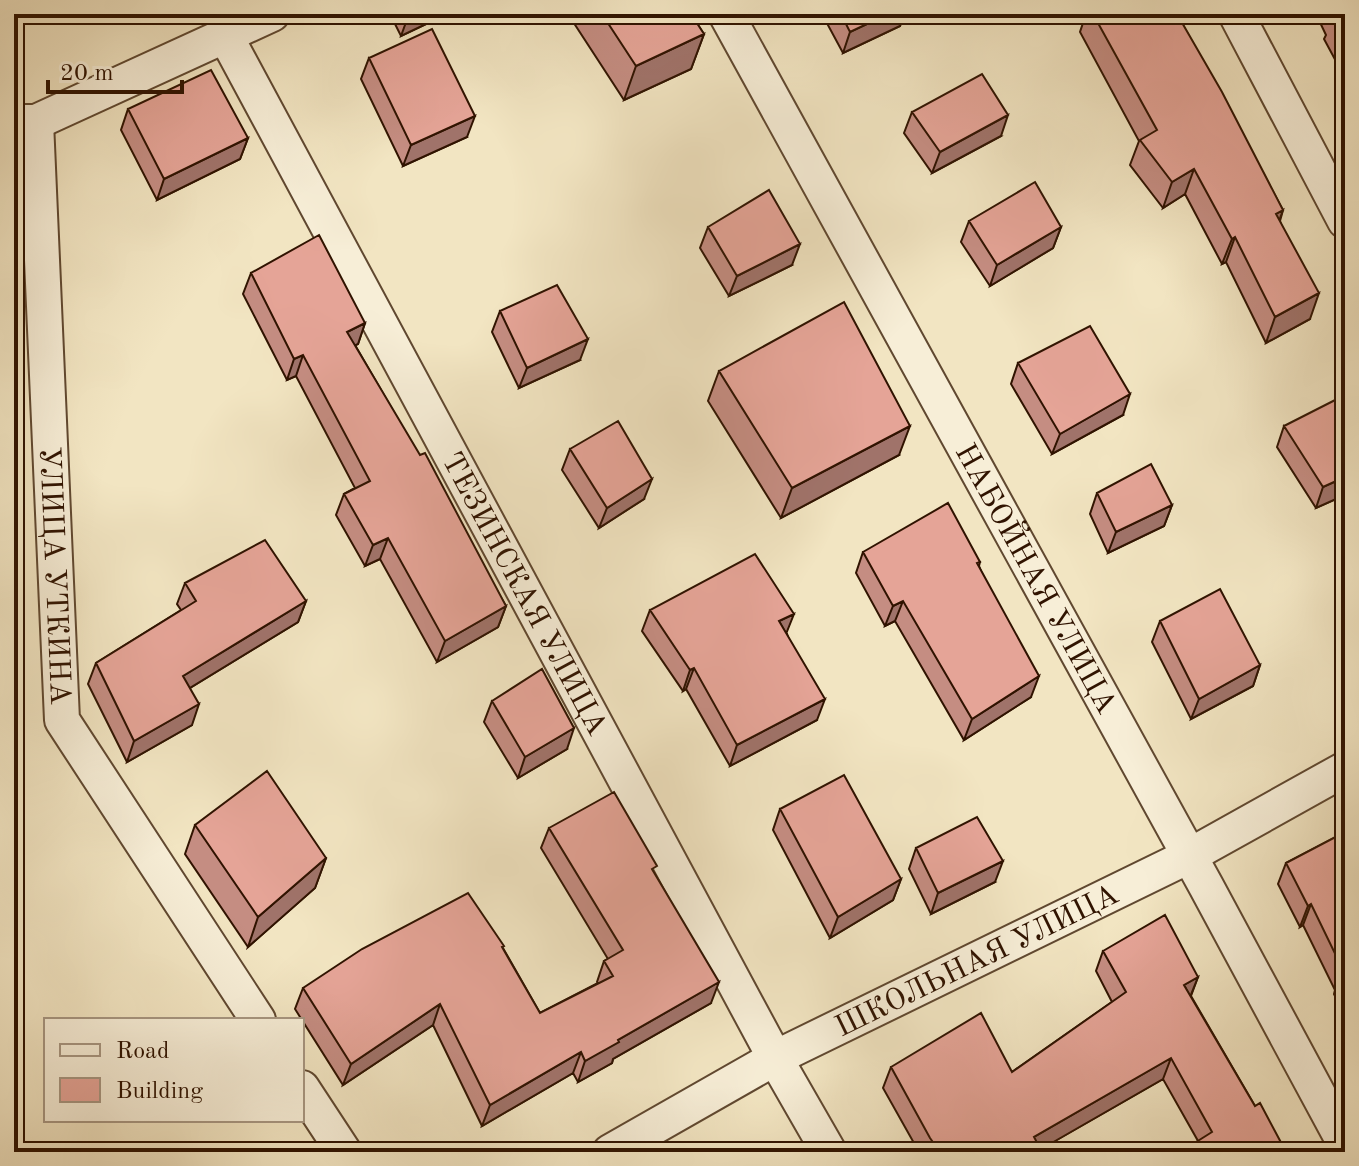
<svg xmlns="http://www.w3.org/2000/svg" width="1359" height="1166" viewBox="0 0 1359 1166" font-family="'Old Standard TT',serif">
<rect width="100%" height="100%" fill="#f2e5c2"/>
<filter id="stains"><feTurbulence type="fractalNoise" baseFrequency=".0025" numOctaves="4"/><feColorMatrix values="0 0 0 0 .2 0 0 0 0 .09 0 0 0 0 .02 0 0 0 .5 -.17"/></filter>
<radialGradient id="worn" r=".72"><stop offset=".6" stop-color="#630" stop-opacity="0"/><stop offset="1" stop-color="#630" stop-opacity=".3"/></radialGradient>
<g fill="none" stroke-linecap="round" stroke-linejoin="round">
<g stroke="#604830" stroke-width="38">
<g id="street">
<path id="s1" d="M726,14L1206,886L1345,1144"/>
<path d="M1236,14L1345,221"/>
<path id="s2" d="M225,35L775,1058L829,1152"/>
<path d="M16,122H36L272,14"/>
<path id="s3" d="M36,122L62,720L258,1020"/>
<path d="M302,1088L344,1152"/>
<path id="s4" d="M610,1152L775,1058L1189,856L1345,769"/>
</g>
</g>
<use href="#street" stroke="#f7eed7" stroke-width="34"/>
</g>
<path fill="#c58d82" stroke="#301300" stroke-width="2" d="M390,14H447L401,36Z
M568,14H691L704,34L691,69L624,100Z
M822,14H904L900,26L843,53Z
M1086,14H1177L1283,210L1280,221L1310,319L1266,343L1226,262L1222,264L1185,194L1163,208L1130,165L1139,141L1080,32Z
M1316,14H1345V78L1324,39L1326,35Z
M369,58L467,137L403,166L361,79Z
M128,109L248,138L240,159L157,200L121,130Z
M912,112L1001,136L932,173L904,133Z
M969,221L1061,227L1053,248L990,286L961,242Z
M708,227L792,265L729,296L700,248Z
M251,273L365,323L358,344L355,345L506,606L498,627L437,662L380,559L365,566L336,515L344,494L355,488L296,376L287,380L243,294Z
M500,311L580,360L519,388L492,332Z
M1018,363L1123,415L1052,454L1011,384Z
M719,371L899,455L781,518L708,401Z
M1284,426L1345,495L1316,508L1277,447Z
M570,449L644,499L599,528L562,470Z
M1097,493L1172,505L1164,526L1108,553L1090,514Z
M863,552L980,562L979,566L1031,697L964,740L895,621L885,626L856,573Z
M1345,561V590L1339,578Z
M185,583L306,601L298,622L190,688L192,725L127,762L88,684L96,663L181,610L177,604Z
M650,610L787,634L817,720L730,766L686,689L683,691L642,631Z
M1160,621L1260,665L1253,686L1191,719L1152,642Z
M492,701L567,749L518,778L484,722Z
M780,809L901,879L893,900L830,938L773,830Z
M1345,819V1015L1334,994L1335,990L1303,925L1300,927L1278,884L1286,863L1344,833L1342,828Z
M195,825L326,858L315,888L248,947L185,854Z
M549,828L654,873L711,1003L613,1059L612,1063L578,1082L573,1073L482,1126L433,1025L343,1085L295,1009L303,988L503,948L540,1013L598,983L597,982L604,961L608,959L541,848Z
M916,848L995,882L931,914L909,869Z
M1103,951L1198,977L1191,996L1255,1106L1284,1152H1190L1193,1144L1198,1141L1163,1079L1041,1149L1042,1152H919L883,1088L891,1067L1012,1072L1112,1002L1096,971Z"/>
<path fill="#a0736a" stroke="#301300" stroke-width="2" d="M409,14H447L401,36Z
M888,14H904L900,26L843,53L850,32Z
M704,34L691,69L624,100L636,66Z
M1008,115L1001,136L932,173L940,152Z
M475,116L467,137L403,166L411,145Z
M248,138L240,159L157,200L164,179Z
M1194,169L1185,194L1163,208L1172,182Z
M1283,210L1274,235L1276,214Z
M1061,227L1053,248L990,286L997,265Z
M1235,237L1226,262L1222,264L1232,239Z
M800,244L792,265L729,296L737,276Z
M1319,293L1310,319L1266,343L1275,317Z
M365,323L358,344L340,353L347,332Z
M588,339L580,360L519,388L527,368Z
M303,355L296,376L287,380L294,359Z
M1130,394L1123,415L1052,454L1060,434Z
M910,426L899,455L781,518L792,488Z
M1345,477V495L1316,508L1323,487Z
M652,479L644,499L599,528L607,508Z
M1172,505L1164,526L1108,553L1116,532Z
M388,538L380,559L365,566L373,545Z
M306,601L298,622L175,697L183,676Z
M903,601L895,621L885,626L893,606Z
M506,606L498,627L437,662L445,641Z
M794,614L786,634L779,621Z
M1260,665L1253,686L1191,719L1199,699Z
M694,668L686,689L683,691L690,670Z
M1039,676L1031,697L964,740L972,719Z
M825,699L817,720L730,766L737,745Z
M199,704L192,725L127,762L134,741Z
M574,728L567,749L518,778L525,757Z
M326,858L315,888L248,947L258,917Z
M1003,861L995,882L931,914L938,893Z
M901,879L893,900L830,938L838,917Z
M1311,904L1303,925L1300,927L1308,906Z
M1198,977L1190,997L1184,985Z
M719,982L711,1003L613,1059L612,1063L578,1082L585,1061L618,1040Z
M440,1004L433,1025L343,1085L351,1064Z
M581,1052L573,1073L482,1126L490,1105Z
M1171,1058L1163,1079L1036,1152L1034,1137Z"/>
<path fill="#e5a497" stroke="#301300" stroke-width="2" d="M602,14H691L704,34L636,66Z
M841,14H888L850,32Z
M1093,14H1177L1222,92L1283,210L1276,214L1319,293L1275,317L1235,237L1232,239L1194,169L1172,182L1140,140L1157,130Z
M1334,14H1345V35Z
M432,29L475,116L411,145L369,58Z
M211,70L248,138L164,179L128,109Z
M982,74L1008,115L940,152L912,112Z
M1035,182L1061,227L997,265L969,221Z
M769,190L800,244L737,276L708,227Z
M319,235L365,323L347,332L420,455L425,453L506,606L445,641L388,538L373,545L344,494L370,481L303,355L294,359L251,273Z
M557,285L588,339L527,368L500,311Z
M844,302L910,426L792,488L719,371Z
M1090,326L1130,394L1060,434L1018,363Z
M1345,395V477L1323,487L1284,426Z
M618,421L652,479L607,508L570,449Z
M1151,464L1172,505L1116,532L1097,493Z
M948,503L980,562L977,563L1039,676L972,719L903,601L893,606L863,552Z
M265,540L306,601L183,676L199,704L134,741L96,663L196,601L185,583Z
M755,554L794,614L779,621L825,699L737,745L694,668L690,670L650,610Z
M1220,589L1260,665L1199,699L1160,621Z
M542,669L574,728L525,757L492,701Z
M267,771L326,858L258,917L195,825Z
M844,775L901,879L838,917L780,809Z
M614,792L657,866L652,869L719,982L618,1040L619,1042L585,1061L581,1052L490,1105L440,1004L351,1064L303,988L362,949L468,893L504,946L502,947L540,1013L613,976L604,961L623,950L549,828Z
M977,817L1003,861L938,893L916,848Z
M1345,832V980L1342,973L1344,972L1311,904L1308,906L1286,863Z
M1165,915L1198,977L1184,985L1255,1106L1260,1103L1285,1150L1282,1152H1198L1193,1144L1212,1132L1171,1058L1034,1137L1042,1152H940L930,1138L891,1067L981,1013L1012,1072L1126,992L1103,951Z"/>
<g text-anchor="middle" stroke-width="6" stroke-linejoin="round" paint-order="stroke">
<g font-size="30" fill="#301300" stroke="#f7eed7">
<text dy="10" stroke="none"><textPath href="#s3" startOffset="454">УЛИЦА УТКИНА</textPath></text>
<text dy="10" stroke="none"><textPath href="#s1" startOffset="644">НАБОЙНАЯ УЛИЦА</textPath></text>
<text dy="10" stroke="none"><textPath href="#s2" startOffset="634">ТЕЗИНСКАЯ УЛИЦА</textPath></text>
<text dy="10" stroke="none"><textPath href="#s4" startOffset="414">ШКОЛЬНАЯ УЛИЦА</textPath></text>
</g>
</g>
<rect width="1359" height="1166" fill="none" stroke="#f2e5c2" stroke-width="48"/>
<rect x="16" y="16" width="1327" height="1134" fill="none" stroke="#301300" stroke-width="4"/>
<rect x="24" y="24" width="1311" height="1118" fill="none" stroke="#301300" stroke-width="2"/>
<rect x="44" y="1018" width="260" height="104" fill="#f7eed7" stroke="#a79681" stroke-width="2"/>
<rect x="60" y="1044" width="40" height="12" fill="#f7eed7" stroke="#a79681" stroke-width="2"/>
<text x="116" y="1058" font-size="24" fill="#301300">Road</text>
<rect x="60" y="1078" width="40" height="24" fill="#e5a497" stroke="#a79681" stroke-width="2"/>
<text x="116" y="1098" font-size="24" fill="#301300">Building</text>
<path d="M48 80v12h134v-12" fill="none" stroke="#301300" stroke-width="4"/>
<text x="60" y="80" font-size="24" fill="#301300" stroke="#f7eed7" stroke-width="6" paint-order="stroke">20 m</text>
<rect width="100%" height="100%" filter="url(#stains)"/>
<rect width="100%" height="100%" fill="url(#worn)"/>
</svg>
